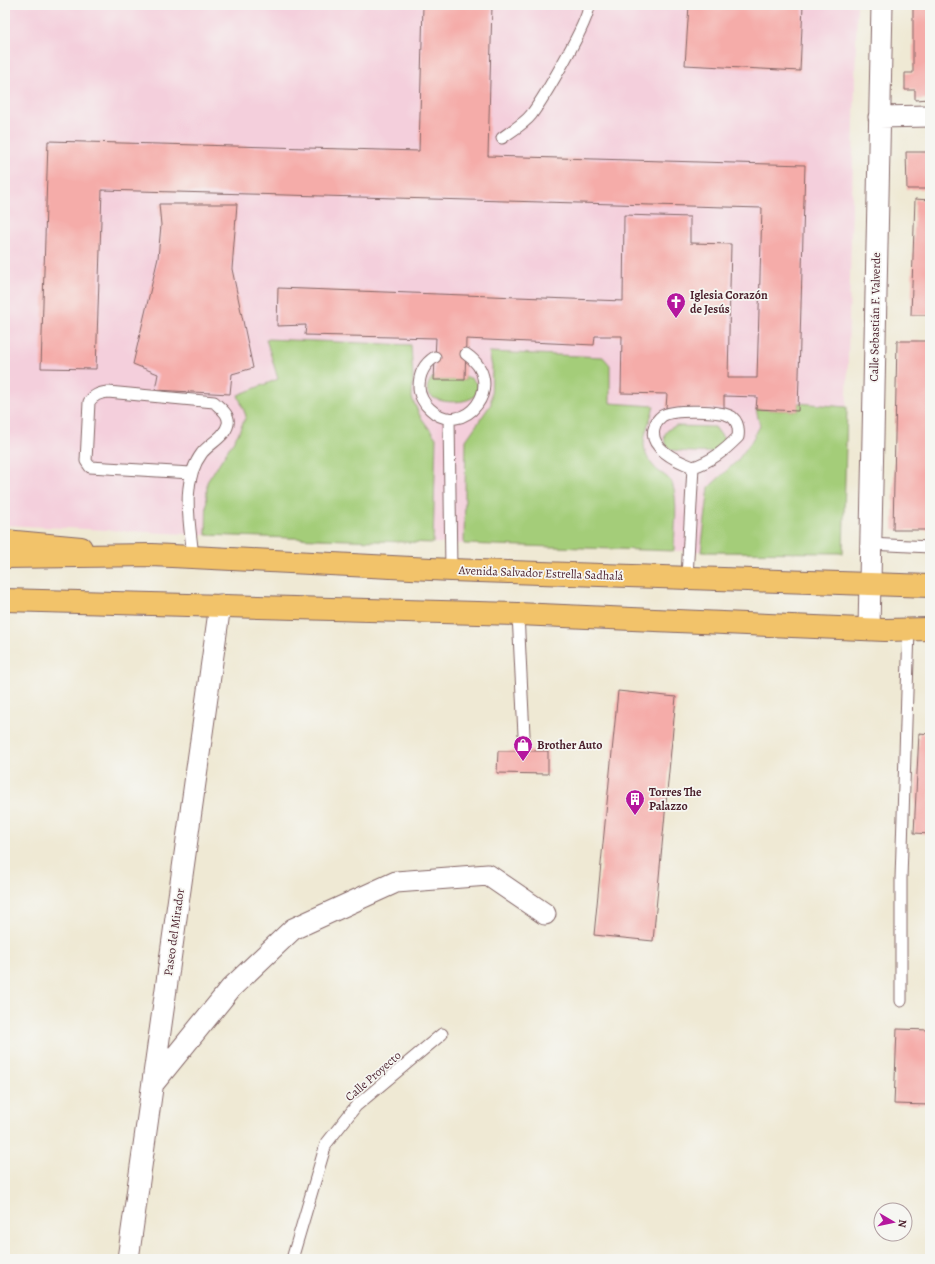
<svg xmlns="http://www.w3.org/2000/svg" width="935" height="1264" viewBox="0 0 935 1264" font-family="Alegreya,serif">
<rect width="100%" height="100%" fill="#f6f6f2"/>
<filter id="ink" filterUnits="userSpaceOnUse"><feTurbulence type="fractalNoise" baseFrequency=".025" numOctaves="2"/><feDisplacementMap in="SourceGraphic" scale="8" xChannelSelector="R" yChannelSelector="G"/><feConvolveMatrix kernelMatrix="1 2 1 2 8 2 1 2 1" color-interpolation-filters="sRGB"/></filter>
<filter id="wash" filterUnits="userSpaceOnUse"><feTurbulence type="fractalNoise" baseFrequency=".012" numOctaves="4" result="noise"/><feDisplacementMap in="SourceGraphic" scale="16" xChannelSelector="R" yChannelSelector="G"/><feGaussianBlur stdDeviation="0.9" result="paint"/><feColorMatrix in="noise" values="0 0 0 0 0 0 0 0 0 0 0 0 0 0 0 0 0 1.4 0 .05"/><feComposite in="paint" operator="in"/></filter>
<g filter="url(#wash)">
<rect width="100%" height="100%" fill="#efe9d4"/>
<path fill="#f4cfdc" d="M5,5H857L843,553L674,551L433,543L206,535L5,525Z"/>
<path fill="#a4cd79" stroke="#777652" d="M266,339L411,345L413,378L412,398L420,416L436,438L433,543L206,535L207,482L238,434L246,416L238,395L278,379Z
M489,352L603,357L610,365V403L654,406C648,431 634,446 656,469C660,473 669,477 672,483C679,501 674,531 674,551L464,544L466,440L491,404L492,367Z
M434,376V380H465V376L472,379L478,385L476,395C464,408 408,403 434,376Z
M798,403L847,407L843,553L701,552L709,487L737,461L751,442L760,426L756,409L798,411Z
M676,426L715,427L724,439L723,447C720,449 718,451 715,452C706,453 678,452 670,449C664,445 662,435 668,430C670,428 674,427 676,426Z"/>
<g id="blocks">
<path fill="#f5aca9" d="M423,5H492L488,156L805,165L798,411L756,409L757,397L724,396V409L666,408L667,394L621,393L622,336H595L594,345L466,339L465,380H434L436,338L305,335L306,325L277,326L278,288L623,301L624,215L690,217V243L731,244L728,378H757L762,208L102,190L96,369L41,368L48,141L419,151Z
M689,5H803L800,71L685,65Z
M913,5H930V99L915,100V90H905V73H913Z
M906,152H930V189H907Z
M915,199L930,200V315H911Z
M159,204H237L232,269L253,368L232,374L230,394L155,390L158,374L133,364L158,258L161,225Z
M897,341H930V530H893Z
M618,691L676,697L653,941L594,935Z
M919,733L930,734V834L914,833Z
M498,751H548V774L497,773Z
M897,1029L930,1030V1105L894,1104Z"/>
</g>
</g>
<g filter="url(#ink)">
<use href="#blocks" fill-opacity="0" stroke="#846666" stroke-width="1"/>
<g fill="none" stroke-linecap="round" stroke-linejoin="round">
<g stroke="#846666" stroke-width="13">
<path id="service" d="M502,138C511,131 524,124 531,115C543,99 589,22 589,5
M435,357C424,364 419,374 419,387C419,395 424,404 430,409C463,441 510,384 466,354
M449,418L451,570
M191,473L90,467L86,461L89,402C94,395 99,393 108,392L214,402C220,408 230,414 228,424C225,437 210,443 202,453C180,482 190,524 193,557
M869,544L930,547
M687,577L693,467C712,461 724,451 738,437C739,430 738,422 732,417C721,410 673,409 662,416C658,419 656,422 655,426C646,447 677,461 693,467
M518,614L524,735
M901,1001V879L909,629
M292,1259L326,1144L356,1106L442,1034"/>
</g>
<g stroke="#846666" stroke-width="23">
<path id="minor" d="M879,117L930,116
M869,629L882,5
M153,1084L231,988L293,929L396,882L488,875L545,914
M128,1259L220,605"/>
</g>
<g stroke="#846666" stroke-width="24">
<path id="primary" d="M5,541L81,548"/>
</g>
<g stroke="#846666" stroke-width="24">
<path id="trunk" d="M5,557L152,555L451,570L930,586
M5,600L518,614L885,630L930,629"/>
</g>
<use href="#service" stroke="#fff" stroke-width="11"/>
<use href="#minor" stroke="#fff" stroke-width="21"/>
<use href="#primary" stroke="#f2c36a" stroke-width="22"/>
<use href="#trunk" stroke="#f2c36a" stroke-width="22"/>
</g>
</g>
<defs>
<g id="church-pin" transform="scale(1)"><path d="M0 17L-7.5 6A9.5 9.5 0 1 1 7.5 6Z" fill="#b5179e" stroke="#f6f6f2"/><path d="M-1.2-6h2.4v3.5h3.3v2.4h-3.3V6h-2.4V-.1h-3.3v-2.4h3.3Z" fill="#fff"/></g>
<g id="shop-pin" transform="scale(1)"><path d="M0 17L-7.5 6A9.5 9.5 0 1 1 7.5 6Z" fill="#b5179e" stroke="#f6f6f2"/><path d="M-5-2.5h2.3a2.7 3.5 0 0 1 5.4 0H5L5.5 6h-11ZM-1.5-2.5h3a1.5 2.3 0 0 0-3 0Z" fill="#fff"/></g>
<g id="building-pin" transform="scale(1)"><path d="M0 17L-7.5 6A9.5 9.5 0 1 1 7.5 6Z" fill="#b5179e" stroke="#f6f6f2"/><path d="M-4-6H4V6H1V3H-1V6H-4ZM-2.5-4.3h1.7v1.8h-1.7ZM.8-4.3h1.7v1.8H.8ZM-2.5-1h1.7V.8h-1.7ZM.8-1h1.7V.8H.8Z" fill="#fff"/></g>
</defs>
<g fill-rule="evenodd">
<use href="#church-pin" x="676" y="302"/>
<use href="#shop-pin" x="523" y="745"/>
<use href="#building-pin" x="635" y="799"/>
</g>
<g text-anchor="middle" stroke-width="3.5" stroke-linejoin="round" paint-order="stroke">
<g font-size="12" font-weight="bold" fill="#4a1f2b" stroke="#f6f6f2" text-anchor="start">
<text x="690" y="299">Iglesia Corazón<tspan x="690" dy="14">de Jesús</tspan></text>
<text x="537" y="749">Brother Auto</text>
<text x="649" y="796">Torres The<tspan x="649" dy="14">Palazzo</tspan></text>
</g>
<g font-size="12" fill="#4a1f2b" stroke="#f6f6f2">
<text transform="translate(875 317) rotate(-89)" y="4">Calle Sebastián F. Valverde</text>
<text transform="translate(541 573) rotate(2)" y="4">Avenida Salvador Estrella Sadhalá</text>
<text transform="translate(174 932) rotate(-82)" y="4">Paseo del Mirador</text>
<text transform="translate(373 1076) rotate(-41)" y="4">Calle Proyecto</text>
</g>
</g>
<rect width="935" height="1264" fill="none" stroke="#f6f6f2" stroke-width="20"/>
<g transform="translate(893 1222) rotate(99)"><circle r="19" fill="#f6f6f2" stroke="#b1a0a2"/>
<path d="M0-3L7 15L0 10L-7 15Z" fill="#b5179e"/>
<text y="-6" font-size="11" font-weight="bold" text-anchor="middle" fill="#4a1f2b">N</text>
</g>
</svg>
